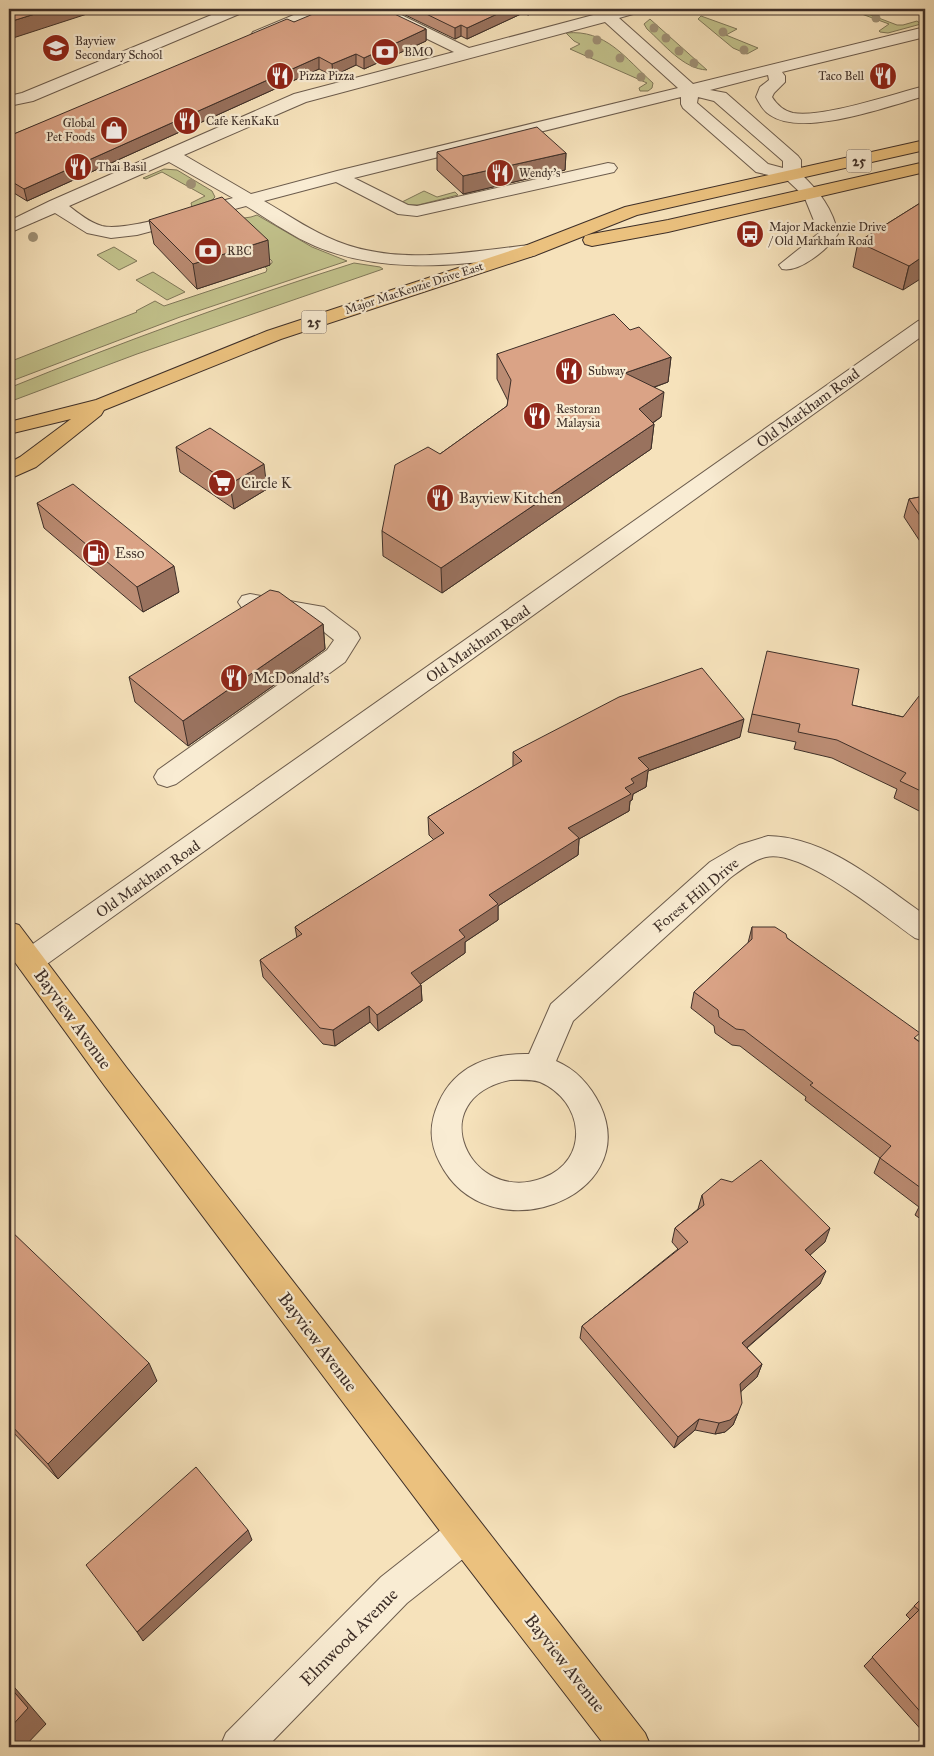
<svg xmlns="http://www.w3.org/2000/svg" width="934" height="1756" viewBox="0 0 934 1756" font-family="'IM FELL Great Primer',serif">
<rect width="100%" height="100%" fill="#f6e2bb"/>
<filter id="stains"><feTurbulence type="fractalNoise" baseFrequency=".004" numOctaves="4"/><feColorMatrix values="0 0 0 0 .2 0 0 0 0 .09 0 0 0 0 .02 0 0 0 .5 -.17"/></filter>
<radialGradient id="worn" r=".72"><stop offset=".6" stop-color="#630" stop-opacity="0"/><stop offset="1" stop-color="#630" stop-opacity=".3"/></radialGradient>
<path fill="#c2c28c" stroke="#80785a" d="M848,9H855L897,25H903L917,21L921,24L888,33L880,32L879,31L889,24Z
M701,16L737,29L726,35L758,48L747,54L733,48L698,19Z
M650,19L651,20L707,70C683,69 664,44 647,29L644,24Z
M566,33C606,29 625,58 653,83L652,88L648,91H640L639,88L647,83L570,49L580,44L574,41Z
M164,169L177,170L212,191L215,197L212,200L192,207L191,203L205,196L162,172L146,179L143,178Z
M424,191L437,197L455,192L458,195L418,205L398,204Z
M257,215L312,247L347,261L180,317L9,382V362L137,312L136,311L155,301L164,306L266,272L267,269L265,267L272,263V261L231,220L251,217Z
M114,247L137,261L119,270L97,255Z
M354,263L380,267L383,269L137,354L9,402V388C122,342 237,300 354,263Z
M153,272L185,292L167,300L136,280Z"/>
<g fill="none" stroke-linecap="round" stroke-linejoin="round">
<g stroke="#6c5c4d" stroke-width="2">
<path id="minor" d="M226,9H247L244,12L33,101L9,106V96L22,93Z
M308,9H329L326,12L265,38H253L251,35L253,32Z
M369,9H389L469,48L597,14L592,9H609L611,11L643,9L640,12L619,18L693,84L925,27V37L782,72L785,76V82L774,93L772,97C777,105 784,111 793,113C824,118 892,94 925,86V96C888,106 803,138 770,115C763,111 760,104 756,97L760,87L769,80L768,75L710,90L726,93L798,156L801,160V174C819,191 833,209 838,234C829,248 800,273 782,269L779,265L819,233L804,196L786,179L756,172L683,108L681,104V97L354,178L408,205L417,206L608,163L614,164L617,168L614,172L417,216L398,214L336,182L264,201C285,213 305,227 327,237C390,267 462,253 529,245L536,247L538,251L536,255L529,257C456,265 385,275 315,246C291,236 268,219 246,206L137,235L111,238L87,233L55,213L9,233V221L50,201L294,94L454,52L372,12ZM605,22L678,88L337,171L251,194L184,155L306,102ZM698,97L714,101L783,161V168L768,164L697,103ZM169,162L233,198C203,206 129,232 102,226C90,223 78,213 69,206Z
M925,319V334L40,969L30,973L20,969L16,961L20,953L918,321Z
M250,594L324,607L357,632L360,638L345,662L176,784L167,787L158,784L154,777L158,770L327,650L334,640L309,620L242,608L238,602L242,596Z
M768,836C827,837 879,883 925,915V941L915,938C885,917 802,848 766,857C753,860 741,870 730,878L573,1021L556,1061C577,1070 590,1085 600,1105C644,1198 487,1256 440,1163C429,1142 429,1124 439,1102C455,1066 490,1053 529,1054L551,1004L710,862L739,845ZM510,1080C520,1080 531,1079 540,1082C584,1101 591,1160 543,1178C470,1206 420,1099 510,1080Z
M465,1516L478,1521L483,1534L478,1547L407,1603L267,1747H220L226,1733L381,1577L452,1521Z"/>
</g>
<g stroke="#3e2f28" stroke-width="2">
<path id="major" d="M925,140V150L637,215L536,255L281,339L104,410L101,415L36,467L9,479V463L20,457L71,419L9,434V422L96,400L267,331L522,247L625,207Z
M925,162V172L668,232L592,246L585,244L583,240L585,236L592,234L668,220Z
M9,922L19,925L126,1067L645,1733L651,1747H606L452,1547L104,1085L9,954Z"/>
</g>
<use href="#minor" fill="#f9ecd3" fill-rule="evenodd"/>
<use href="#major" fill="#ebc17e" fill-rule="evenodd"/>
</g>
<g fill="#9f9075">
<circle cx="876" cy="18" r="4.5"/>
<circle cx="654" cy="28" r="4.5"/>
<circle cx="723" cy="32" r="4.5"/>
<circle cx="666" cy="38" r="4.5"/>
<circle cx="597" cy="40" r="4.5"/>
<circle cx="744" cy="50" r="4.5"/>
<circle cx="679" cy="51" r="4.5"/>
<circle cx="589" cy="54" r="4.5"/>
<circle cx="620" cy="58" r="4.5"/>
<circle cx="694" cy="63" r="4.5"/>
<circle cx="641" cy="77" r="4.5"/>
<circle cx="191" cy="184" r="5"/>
<circle cx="33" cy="237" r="5"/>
</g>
<path fill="#bb8c73" stroke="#3e2f28" d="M393,9H541L528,15L523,13L467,39L461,36L455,39Z
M294,22L426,29V41L364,69L356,65L333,76L319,69L27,201L9,190V136Z
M437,152L566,153L565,170L463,194L437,170Z
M925,200L903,290L853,267L858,242Z
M149,220L270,265L197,289L154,244Z
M630,330L671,357L668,382L655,387L661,417L653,423L654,424L651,449L442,593L383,556L382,531L440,454L507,406L508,401L497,379V354Z
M176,447L267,489L234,509L180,472Z
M925,496V549L904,517L909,499Z
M37,503L179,592L143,612L44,528Z
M323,624L325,649L188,746L135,702L129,677Z
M925,699V814L894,798L897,789L832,758L794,749L796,742L748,732L752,714L852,705L903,717Z
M740,737L648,771L646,787L633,794L632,800L630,801L629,811L579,839L578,855L498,906V920L465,942V953L420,984L421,985L422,1001L378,1031L370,1022L335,1046L323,1044L263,977L260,960L297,938L295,927L434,840L429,835L428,817L513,767V752Z
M752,927L787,938L925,1046V1222L915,1215L919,1207L874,1173L880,1158L805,1100L806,1097L740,1046L732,1045L715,1033L714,1026L691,1008L694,992L748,943Z
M702,1195L825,1242L810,1254L820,1284L747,1348L762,1364L757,1377L741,1391L738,1413L733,1425L725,1432L715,1434L695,1430L674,1448L580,1338L582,1326L678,1249L672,1242L675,1228L698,1209Z
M9,1229L157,1381L58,1479L9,1428Z
M925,1595V1734L864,1666L910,1619L906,1615Z"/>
<path fill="#99725e" stroke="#3e2f28" d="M51,9H86L87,14L10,39L9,33V22Z
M508,9H523V13L467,39V28Z
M528,9H541L528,15Z
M461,25V36L455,39V28Z
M426,29V41L364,69V58Z
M356,54V65L333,76L332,64Z
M319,57V69L27,201L24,189Z
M566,153L565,170L463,194V176Z
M268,240L270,265L197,289L193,264Z
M925,255V276L903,290L909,266Z
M671,357L668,382L623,398L625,373Z
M664,392L661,417L636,434L639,409Z
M654,424L651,449L442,593L441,568Z
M264,464L267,489L234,509L230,484Z
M174,566L179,592L143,612L137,587Z
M323,624L325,649L188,746L183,721Z
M744,719L740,737L648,771L646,787L633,794L632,800L630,801L629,811L579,839L578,855L498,906V920L465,942V953L412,990L411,973L459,930L489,895L568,828L625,788L631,779L638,758Z
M421,985L422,1001L378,1031L377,1015Z
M369,1006L370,1022L335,1046L333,1030Z
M830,1228L825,1242L800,1264L805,1250Z
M826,1271L820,1284L737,1356L742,1343Z
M149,1363L157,1381L58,1479L48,1464Z
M762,1364L757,1377L736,1396L740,1384Z
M738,1413L733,1425L725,1432L715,1434L719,1423Z
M699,1419L695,1430L674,1448L678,1437Z
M248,1530L252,1540L143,1641L137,1632Z
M9,1681L46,1724L24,1747H9Z"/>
<path fill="#daa386" stroke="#3e2f28" d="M9,9H51L9,22Z
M325,9H384L426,29L364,58L356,54L332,64L319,57L24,189L9,180V136L287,19L294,22Z
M416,9H508L467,28L461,25L455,28Z
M537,127L566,153L463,176L437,152Z
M222,197L268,240L193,264L149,220Z
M925,200V255L909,266L858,242Z
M614,314L630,330L639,327L671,357L625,373L664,392L639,409L654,424L441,568L382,531L395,465L428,447L440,454L507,406L511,380L497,354Z
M210,428L264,464L230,484L176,447Z
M73,484L174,566L137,587L37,503Z
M925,496V523L909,499Z
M270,590L279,592L323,624L183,721L129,677Z
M767,651L859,669L852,705L903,717L919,696L925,699V793L900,781L906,773L837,740L798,732L800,724L752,714Z
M702,668L744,719L638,758L649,769L631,779L634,783L625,788L631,794L568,828L579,838L489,895L498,904L459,930L465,937L411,973L421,985L377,1015L369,1006L333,1030L320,1028L260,960L302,934L295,927L444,833L428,817L522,761L513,752L619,697Z
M752,927H775L786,934L787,938L920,1033L914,1038L925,1046V1191L880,1158L891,1146L810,1085L813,1083L744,1030L736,1029L719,1017L718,1010L694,992L752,939Z
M761,1160L830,1228L805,1250L826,1271L742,1343L762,1364L740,1384L742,1403L738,1413L730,1420L719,1423L699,1419L678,1437L582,1326L688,1242L675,1228L704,1205L702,1195L721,1179L732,1182Z
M9,1229L149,1363L48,1464L9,1423Z
M196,1467L248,1530L137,1632L86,1565Z
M925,1595V1717L872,1657L919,1610L914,1606Z
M9,1686L28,1708L9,1729Z"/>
<defs>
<g id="school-disc" transform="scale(1.4375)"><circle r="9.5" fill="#8f2418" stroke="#f9ecd3"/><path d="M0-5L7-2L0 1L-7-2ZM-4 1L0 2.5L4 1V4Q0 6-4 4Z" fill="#fff"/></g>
<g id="bank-disc" transform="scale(1.4375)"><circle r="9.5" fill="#8f2418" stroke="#f9ecd3"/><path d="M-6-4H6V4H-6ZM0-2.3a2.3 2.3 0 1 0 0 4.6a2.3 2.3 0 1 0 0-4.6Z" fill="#fff"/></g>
<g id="restaurant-disc" transform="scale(1.4375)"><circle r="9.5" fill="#8f2418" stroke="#f9ecd3"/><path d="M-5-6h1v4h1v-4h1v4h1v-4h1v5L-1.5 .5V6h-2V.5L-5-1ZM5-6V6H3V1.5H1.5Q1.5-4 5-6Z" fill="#fff"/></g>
<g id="shop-disc" transform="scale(1.4375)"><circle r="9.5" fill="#8f2418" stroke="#f9ecd3"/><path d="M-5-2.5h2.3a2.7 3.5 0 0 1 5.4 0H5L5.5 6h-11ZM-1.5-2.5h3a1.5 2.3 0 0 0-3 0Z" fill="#fff"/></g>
<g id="bus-disc" transform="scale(1.4375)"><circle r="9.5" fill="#8f2418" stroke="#f9ecd3"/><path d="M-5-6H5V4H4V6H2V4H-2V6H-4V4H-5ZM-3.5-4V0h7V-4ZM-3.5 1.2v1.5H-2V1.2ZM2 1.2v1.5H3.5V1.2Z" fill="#fff"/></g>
<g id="supermarket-disc" transform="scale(1.4375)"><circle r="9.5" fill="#8f2418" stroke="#f9ecd3"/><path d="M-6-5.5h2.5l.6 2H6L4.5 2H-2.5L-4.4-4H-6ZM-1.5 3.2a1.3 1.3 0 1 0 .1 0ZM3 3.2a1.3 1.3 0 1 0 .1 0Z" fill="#fff"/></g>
<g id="fuel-disc" transform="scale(1.4375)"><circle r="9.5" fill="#8f2418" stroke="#f9ecd3"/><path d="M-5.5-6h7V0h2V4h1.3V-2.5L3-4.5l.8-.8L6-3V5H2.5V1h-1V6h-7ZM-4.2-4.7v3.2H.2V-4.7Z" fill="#fff"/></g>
</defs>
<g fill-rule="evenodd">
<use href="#school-disc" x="56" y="48"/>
<use href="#bank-disc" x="385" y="52"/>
<use href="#restaurant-disc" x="280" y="76"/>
<use href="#restaurant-disc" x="883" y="76"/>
<use href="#restaurant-disc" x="187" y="121"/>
<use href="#shop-disc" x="114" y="130"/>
<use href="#restaurant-disc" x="78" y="167"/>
<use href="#restaurant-disc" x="500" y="173"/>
<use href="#bus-disc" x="750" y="234"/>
<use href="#bank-disc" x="208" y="251"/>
<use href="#restaurant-disc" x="569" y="371"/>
<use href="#restaurant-disc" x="537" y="416"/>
<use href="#supermarket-disc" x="222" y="483"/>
<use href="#restaurant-disc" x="440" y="498"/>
<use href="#fuel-disc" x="96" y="553"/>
<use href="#restaurant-disc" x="234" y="678"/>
</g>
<g text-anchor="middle" stroke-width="4.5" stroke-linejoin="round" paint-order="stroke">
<g font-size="12" fill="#3e2f28" stroke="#f9ecd3" text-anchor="start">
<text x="75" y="45">Bayview<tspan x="75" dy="14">Secondary School</tspan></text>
<text x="404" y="56">BMO</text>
<text x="299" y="80">Pizza Pizza</text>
<text x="864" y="80" text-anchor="end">Taco Bell</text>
<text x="206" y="125">Cafe KenKaKu</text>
<text x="95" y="127" text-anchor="end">Global<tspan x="95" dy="14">Pet Foods</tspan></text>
<text x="97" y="171">Thai Basil</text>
<text x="519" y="177">Wendy's</text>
<text x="769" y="231">Major Mackenzie Drive<tspan x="769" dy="14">/ Old Markham Road</tspan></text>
<text x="227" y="255">RBC</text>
<text x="588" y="375">Subway</text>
<text x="556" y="413">Restoran<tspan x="556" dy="14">Malaysia</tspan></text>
</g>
<g font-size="12" fill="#3e2f28" stroke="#f9ecd3">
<text transform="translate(414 288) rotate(-18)" y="4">Major MacKenzie Drive East</text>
</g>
<g fill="#f9ecd3" stroke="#76685b" stroke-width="1">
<rect x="846.5" y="149.5" width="25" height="23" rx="4"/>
<rect x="301.5" y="310.5" width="25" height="23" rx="4"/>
</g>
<g font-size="14" font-weight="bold" fill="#3e2f28">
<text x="859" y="166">25</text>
<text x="314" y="327">25</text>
</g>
<g font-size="15" fill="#3e2f28" stroke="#f9ecd3">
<text transform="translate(808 408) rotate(-36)" y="5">Old Markham Road</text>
<text transform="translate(478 644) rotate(-35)" y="5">Old Markham Road</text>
<text transform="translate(148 879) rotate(-35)" y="5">Old Markham Road</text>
<text transform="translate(696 895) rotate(-40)" y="5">Forest Hill Drive</text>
</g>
<g font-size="15" fill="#3e2f28" stroke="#f9ecd3" text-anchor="start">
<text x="241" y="488">Circle K</text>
<text x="459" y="503">Bayview Kitchen</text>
<text x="115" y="558">Esso</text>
<text x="253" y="683">McDonald's</text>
</g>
<g font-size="18" fill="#3e2f28" stroke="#f9ecd3">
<text transform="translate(73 1019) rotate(54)" y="6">Bayview Avenue</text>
<text transform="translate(318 1342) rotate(53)" y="6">Bayview Avenue</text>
<text transform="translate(349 1637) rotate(-45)" y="6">Elmwood Avenue</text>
<text transform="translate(565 1663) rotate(52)" y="6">Bayview Avenue</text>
</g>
</g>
<rect width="934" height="1756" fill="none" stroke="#f6e2bb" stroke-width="30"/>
<rect x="10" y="10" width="914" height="1736" fill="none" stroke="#3e2f28" stroke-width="2.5"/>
<rect x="15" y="15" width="904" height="1726" fill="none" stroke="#3e2f28"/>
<rect width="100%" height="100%" filter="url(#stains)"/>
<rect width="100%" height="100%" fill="url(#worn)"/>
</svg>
